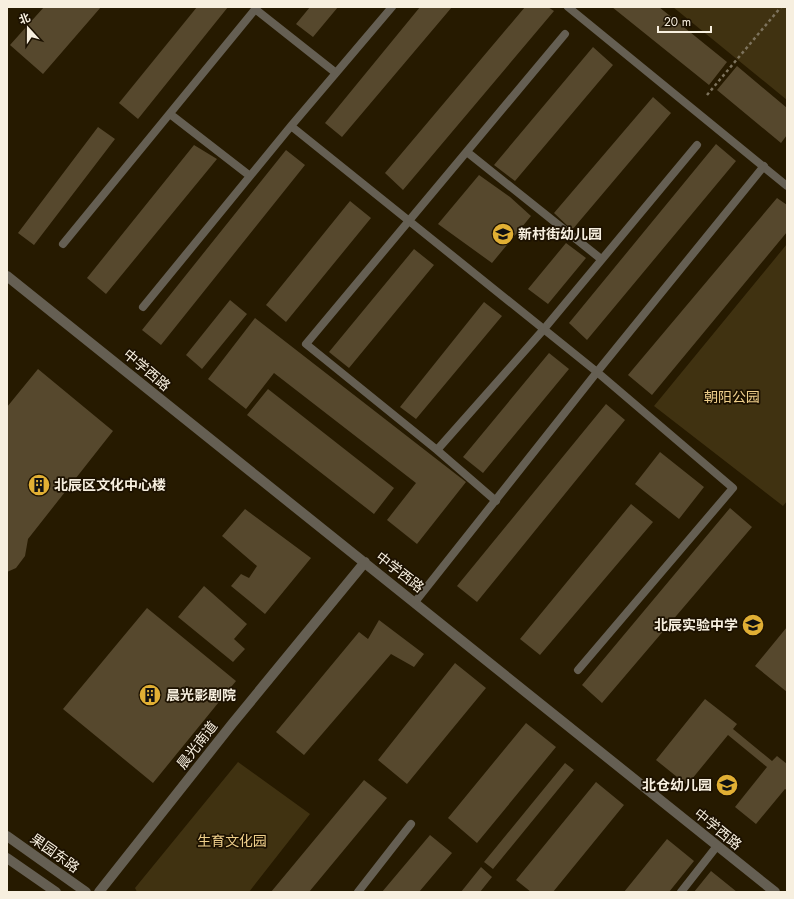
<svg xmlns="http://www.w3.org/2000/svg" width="794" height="899" viewBox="0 0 794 899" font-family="Jost,'Noto Sans SC',sans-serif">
<rect width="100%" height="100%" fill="#261a00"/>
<path fill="#403211" d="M673,7H787V100Z
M787,244V501L783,506L654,406Z
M238,762L310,814L249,892H137L135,888Z"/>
<path fill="#56482d" d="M44,7H101L43,74L10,45Z
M197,7H228L138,119L119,103Z
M310,7H338L313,37L296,24Z
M420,7H452L342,137L325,123Z
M525,7H548L554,11L403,190L385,173Z
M612,7H659L727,62L709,85Z
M593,47L613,65L515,181L494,165Z
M737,66L787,108V135L781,143L717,90Z
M653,97L671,113L572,230L554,213Z
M98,127L115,139L34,245L18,233Z
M716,144L736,161L587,340L569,323Z
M194,145L217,159L106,294L87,278Z
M286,150L305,165L161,345L142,330Z
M479,175L510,197L531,216L492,263L438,224Z
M777,198L787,205V232L652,395L628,375Z
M350,201L371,218L286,322L266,305Z
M566,243L586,258L548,304L528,289Z
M414,249L434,265L349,368L329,352Z
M230,300L247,314L202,369L186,355Z
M484,302L502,316L416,419L400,407Z
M255,318L466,482L417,544L387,520L416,483L274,373L246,409L208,379Z
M549,353L569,369L483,473L463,457Z
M38,369L113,431L28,539L25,556L16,568L7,572V407Z
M268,389L394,488L374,514L247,415Z
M606,404L625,420L477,602L457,586Z
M660,452L704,487L679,519L635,484Z
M631,504L653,522L540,655L520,639Z
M730,508L752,527L602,703L582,685Z
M245,509L311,558L265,614L231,586L241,574L249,578L257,566L222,536Z
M204,586L247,624L234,639L245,649L233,662L178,617Z
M147,608L236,681L153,783L63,709Z
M379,620L424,654L414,667L391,654L304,755L276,732L359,632L368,639Z
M787,627V692L755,666Z
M455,663L486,688L407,784L378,760Z
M705,699L737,724L733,729L772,761L777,756L787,764V790L785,789L756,824L735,807L767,767L728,735L687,785L656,760Z
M526,723L556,747L477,843L448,818Z
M565,763L574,770L493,869L484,862Z
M364,780L387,798L309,892H271Z
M596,782L624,805L553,892H531L516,880Z
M430,835L452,853L419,892H382Z
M667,839L694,861L669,892H624Z
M481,867L492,877L480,892H461Z
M711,871L737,892H694Z"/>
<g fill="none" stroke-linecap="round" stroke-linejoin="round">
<path stroke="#7d735d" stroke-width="2.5" stroke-dasharray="3 3" stroke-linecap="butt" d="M707,95L781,7"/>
<path stroke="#655f53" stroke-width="8" d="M568,7L787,186
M255,9L336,73
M170,114L250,176
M291,126L597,372L733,488L578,670
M467,152L601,259
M63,244L257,7
M143,307L291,126L392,7
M437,450L544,329L697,145
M496,501L437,450L306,344L565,34
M415,602L597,372L764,166
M358,892L411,824
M681,892L717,846"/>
<path stroke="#655f53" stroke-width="10" d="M7,276L775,892
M99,892L232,724L365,562"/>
<path stroke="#655f53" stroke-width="10" d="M7,836L86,892
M7,858L56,892"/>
</g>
<defs>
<g id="school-disc" transform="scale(1.15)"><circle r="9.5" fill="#e1af34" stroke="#1c1100"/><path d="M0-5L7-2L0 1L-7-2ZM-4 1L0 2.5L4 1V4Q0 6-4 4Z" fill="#111"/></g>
<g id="building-disc" transform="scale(1.15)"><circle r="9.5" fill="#e1af34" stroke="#1c1100"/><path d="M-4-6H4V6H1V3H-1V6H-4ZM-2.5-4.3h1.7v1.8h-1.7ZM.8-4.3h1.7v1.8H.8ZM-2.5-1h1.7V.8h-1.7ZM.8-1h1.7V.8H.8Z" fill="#111"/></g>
</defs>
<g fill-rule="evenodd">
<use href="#school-disc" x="503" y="234"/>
<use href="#building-disc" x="39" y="485"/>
<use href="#school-disc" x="753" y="625"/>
<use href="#building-disc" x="150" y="695"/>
<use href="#school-disc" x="727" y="785"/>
</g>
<g text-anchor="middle" stroke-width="3.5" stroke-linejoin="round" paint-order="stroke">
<g font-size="14" font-weight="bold" fill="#f7efdf" stroke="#1c1100" text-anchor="start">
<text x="518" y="239">新村街幼儿园</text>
<text x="54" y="490">北辰区文化中心楼</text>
<text x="738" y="630" text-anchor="end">北辰实验中学</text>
<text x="166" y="700">晨光影剧院</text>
<text x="712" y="790" text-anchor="end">北仓幼儿园</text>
</g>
<g font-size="14" fill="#f7efdf" stroke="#1c1100">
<text transform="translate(147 370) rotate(40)" y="5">中学西路</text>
<text transform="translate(400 572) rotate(38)" y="5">中学西路</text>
<text transform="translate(197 745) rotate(-52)" y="5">晨光南道</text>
<text transform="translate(718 829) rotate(39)" y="5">中学西路</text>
<text transform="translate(55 853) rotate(35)" y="5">果园东路</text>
</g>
<g font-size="14" fill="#efcf8b" stroke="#1c1100">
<text x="732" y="402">朝阳公园</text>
<text x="232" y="846">生育文化园</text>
</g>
</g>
<rect width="794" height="899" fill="none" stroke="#f7efdf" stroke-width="16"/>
<g transform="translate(28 28) rotate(339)" stroke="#1c1100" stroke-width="3" paint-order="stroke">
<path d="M0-3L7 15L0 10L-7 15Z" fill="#f7efdf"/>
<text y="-6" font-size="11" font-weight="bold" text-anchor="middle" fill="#f7efdf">北</text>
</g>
<path d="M658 26v6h53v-6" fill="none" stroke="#f7efdf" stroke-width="2"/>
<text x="664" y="26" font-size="12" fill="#f7efdf" stroke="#1c1100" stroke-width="3" paint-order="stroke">20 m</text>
</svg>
